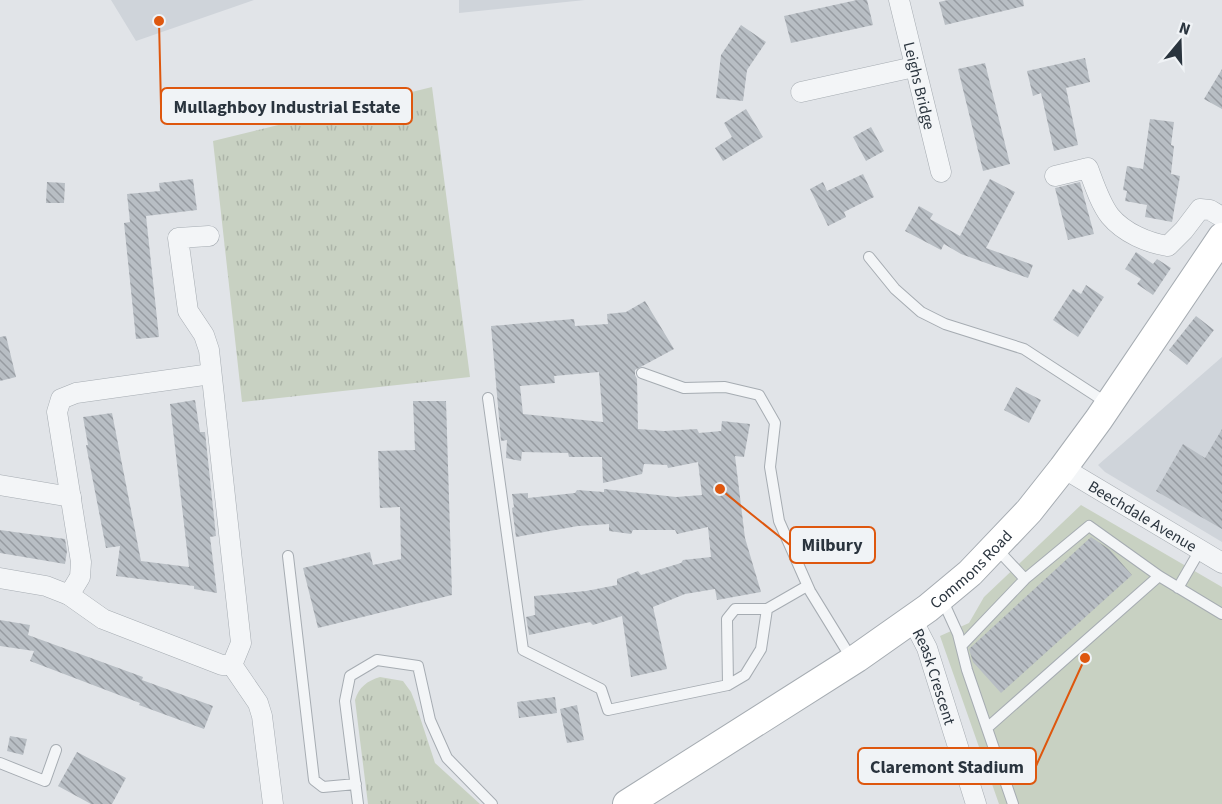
<svg xmlns="http://www.w3.org/2000/svg" width="1222" height="804" viewBox="0 0 1222 804" font-family="'Source Sans 3',sans-serif">
<defs>
<pattern id="grass-tufts" width="24" height="20" patternUnits="userSpaceOnUse" patternTransform="scale(1.5)"><rect width="24" height="20" fill="#c8d1c2"/><path d="M3 7l-1-3M5 7V3M7 7l1-3M15 17l-1-3M17 17v-4M19 17l1-3" fill="none" stroke="#acb4a8"/></pattern>
<pattern id="building-back-hatch" width="6" height="6" patternUnits="userSpaceOnUse" patternTransform="scale(1.5)"><rect width="6" height="6" fill="#b8bec4"/><path d="M-1 5l2 2M0 0l6 6M5-1l2 2" fill="none" stroke="#969ba1"/></pattern>
</defs>
<rect width="100%" height="100%" fill="#e1e4e8"/>
<path fill="#cfd4da" d="M111,0H254L136,41Z
M459,0H585L459,13Z
M1222,357V542L1105,472L1098,465Z"/>
<path fill="url(#grass-tufts)" d="M432,87L470,377L242,402L213,141Z
M380,677L403,681L411,692L415,702L435,763L480,804H368L355,700C359,687 367,681 380,677Z"/>
<path fill="#c8d1c2" d="M1081,505L1222,587V804H999L940,636L969,623L984,597Z"/>
<path fill="url(#building-back-hatch)" fill-rule="evenodd" d="M857,0H867L873,25L791,43L784,16Z
M948,0H1023L1024,6L945,25L939,2Z
M741,25L766,42L747,70L743,101L716,98L721,55Z
M1085,58L1090,82L1066,88L1078,145L1054,151L1041,93L1033,96L1027,71Z
M985,63L1010,164L983,171L958,69Z
M1222,69V109L1204,99Z
M746,109L763,137L723,161L715,148L732,137L724,123Z
M1150,119L1174,122L1171,145L1174,146L1171,174L1180,176L1172,222L1145,217L1147,205L1125,201L1127,191L1123,190L1127,166L1143,169Z
M871,127L884,151L866,161L853,137Z
M863,174L874,197L844,212L846,217L828,226L810,189L823,182L827,191Z
M193,179L197,210L146,216L159,337L136,339L124,223L130,222L127,194L160,191L159,183Z
M990,179L1015,192L986,248L1033,265L1028,278L961,254L944,244L941,250L905,231L919,206L933,214L930,219L960,236Z
M47,182L65,183L64,203H46Z
M1080,182L1094,234L1068,240L1055,188Z
M1136,252L1153,264L1157,259L1171,268L1153,295L1137,284L1141,279L1125,269Z
M1086,285L1104,297L1078,337L1053,320L1073,289L1081,294Z
M645,301L674,349L635,370V375L637,379L638,429L664,431L697,429L699,433L721,431L722,421L750,424L744,457L735,456L745,538L761,592L717,600L715,589L685,594L653,607L667,669L631,677L622,616L593,625L590,622L529,635L526,617L535,615L534,596L586,591L617,585V579L638,571L641,575L681,563L683,560L711,557L708,527L677,534L675,530H633L631,534L609,531V524L578,526L516,537L512,508L514,507L512,494L528,493V498L575,493L577,490L604,492V489L676,497L702,495L698,462L668,468L667,465L644,464L642,474L603,483L602,457H569L568,453L522,452L521,461L506,458L507,440L501,441L491,326L574,319L575,326L608,324L607,314L626,312ZM599,372L603,422L523,414L520,386L555,383L554,376Z
M1196,316L1214,330L1187,365L1169,350Z
M6,336L16,377L0,381V337Z
M1016,387L1041,400L1029,423L1004,410Z
M195,400L200,432H205L216,536L210,537L217,593L194,589V586L116,576L120,546L106,548L86,445H88L83,417L112,413L141,561L189,567L170,404Z
M413,401H446L452,595L318,628L303,568L370,552L373,565L401,559L400,507L380,508L378,451L415,450Z
M1222,429V529L1156,491L1183,444L1205,458Z
M0,530L65,539L67,551L65,564L0,553Z
M1091,537L1109,549L1132,575L1001,693L973,662L969,649Z
M0,620L30,625L28,635L143,677L142,680L213,706L204,729L139,705L140,703L30,661L34,651L0,646Z
M555,697L557,713L519,718L517,702Z
M577,705L584,740L567,743L560,709Z
M10,736L27,739L23,755L7,751Z
M77,752L126,778L112,804H91L58,786Z"/>
<g fill="none" stroke-linecap="round" stroke-linejoin="round">
<g stroke="#a6acb2" stroke-width="12">
<path id="lane" d="M869,257L895,289L921,312L945,324L1024,349L1107,403
M642,373L684,388L725,387L759,395L775,423L770,467L779,521L810,591L853,661
M488,398L523,650L601,689L608,710L728,685L727,619L735,609H767L807,586
M996,548L1025,579
M288,556L314,780L323,787L356,784
M1178,588L1200,550
M942,599L958,634L967,670L1013,804
M961,646L1025,579L1089,526L1159,576L1222,614
M728,685L745,675L761,649L767,609
M987,728L1159,576
M0,763L45,781L56,750
M358,804L345,701L350,676L377,660L418,666L430,720L447,758L492,804"/>
</g>
<g stroke="#a6acb2" stroke-width="21">
<g id="street">
<path id="s1" d="M899,0L941,172"/>
<path d="M801,92L914,67"/>
<path d="M1055,176L1088,168C1094,184 1100,203 1110,216C1124,233 1148,243 1168,246L1184,230L1200,209L1210,210L1222,217"/>
<path d="M209,236L178,238L188,311L204,335L209,350L241,643L232,665L258,703L262,716L273,804"/>
<path id="s2" d="M1063,468L1222,563"/>
<path d="M0,485L71,497"/>
<path d="M0,578L46,586L69,595L103,619L222,665H232"/>
<path d="M69,595L80,577L81,562L57,412L61,399L76,393L211,374"/>
<path id="s3" d="M912,619L927,648L976,804"/>
</g>
</g>
<g stroke="#a6acb2" stroke-width="30">
<g id="secondary">
<path id="s4" d="M627,804L857,658L928,608L970,573L1029,511L1063,468L1099,419L1222,237"/>
</g>
</g>
<use href="#lane" stroke="#f3f5f7" stroke-width="10"/>
<use href="#street" stroke="#f3f5f7" stroke-width="20"/>
<use href="#secondary" stroke="#fff" stroke-width="28"/>
</g>
<g text-anchor="middle" stroke-width="6" stroke-linejoin="round" paint-order="stroke">
<g font-size="16" fill="#2a343e" stroke="#f0f3f6">
<text dy="6" stroke="none"><textPath href="#s1" startOffset="88">Leighs Bridge</textPath></text>
<text dy="6" stroke="none"><textPath href="#s2" startOffset="93">Beechdale Avenue</textPath></text>
<text dy="6" stroke="none"><textPath href="#s4" startOffset="417">Commons Road</textPath></text>
<text dy="6" stroke="none"><textPath href="#s3" startOffset="62">Reask Crescent</textPath></text>
</g>
</g>
<path fill="none" stroke="#de570e" stroke-width="2" d="M159 21L161 106M720 489L790 545M1085 658L1036 766"/>
<g fill="#de570e" stroke="#f0f3f6" stroke-width="2">
<circle cx="159" cy="21" r="6"/>
<circle cx="720" cy="489" r="6"/>
<circle cx="1085" cy="658" r="6"/>
</g>
<g fill="#f0f3f6" stroke="#de570e" stroke-width="2">
<rect x="161" y="88" width="251" height="36" rx="6"/>
<rect x="790" y="527" width="85" height="36" rx="6"/>
<rect x="858" y="748" width="178" height="36" rx="6"/>
</g>
<g font-size="18" text-anchor="middle" font-weight="bold" fill="#2a343e">
<text x="287" y="113">Mullaghboy Industrial Estate</text>
<text x="832" y="551">Milbury</text>
<text x="947" y="773">Claremont Stadium</text>
</g>
<g transform="translate(1180 42) rotate(19)" stroke="#f0f3f6" stroke-width="4.5" paint-order="stroke">
<path d="M0-4.5L10 22L0 15L-10 22Z" fill="#2a343e"/>
<text y="-9" font-size="16" font-weight="bold" text-anchor="middle" fill="#2a343e">N</text>
</g>
</svg>
